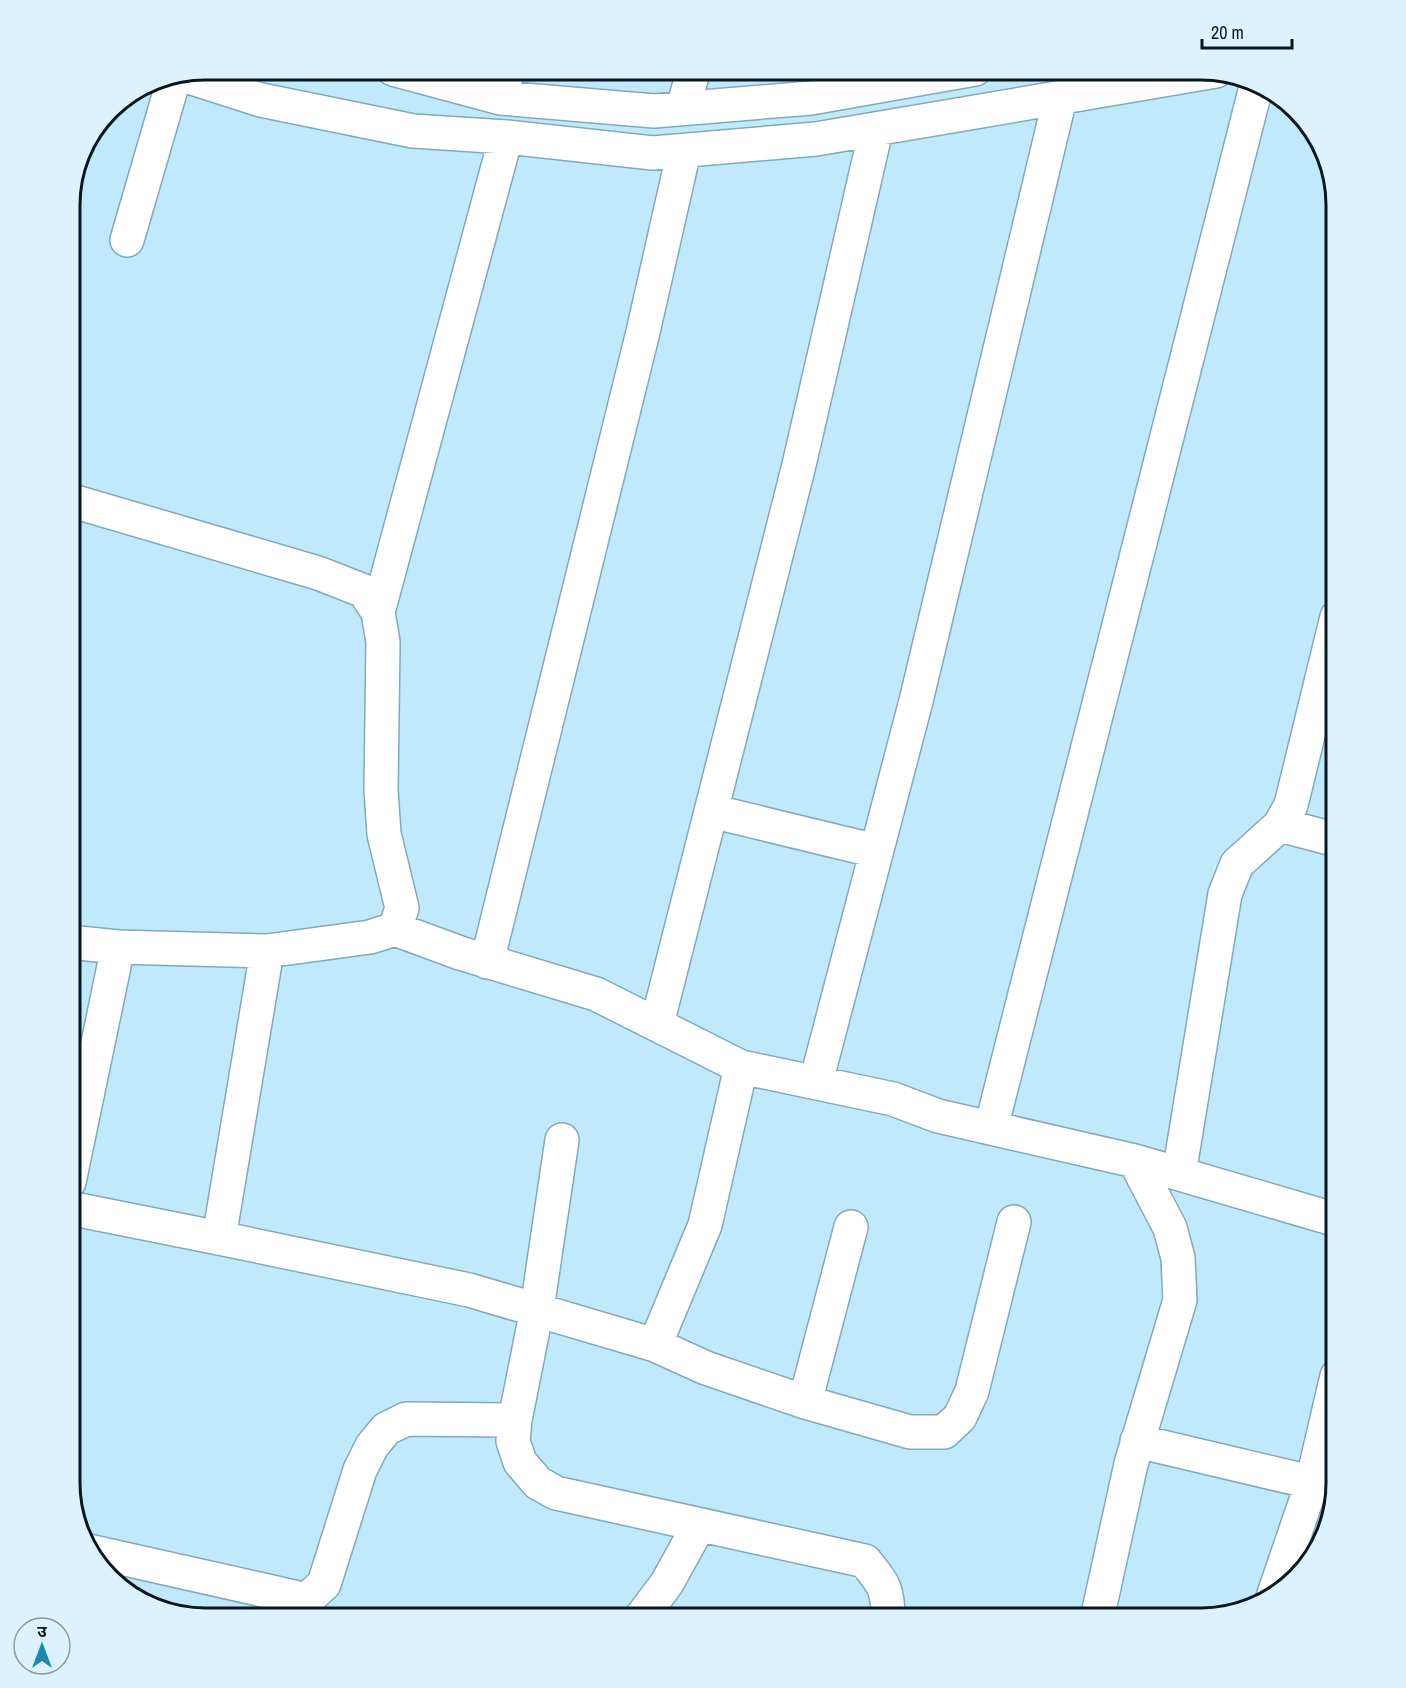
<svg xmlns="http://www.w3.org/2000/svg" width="1406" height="1688" viewBox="0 0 1406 1688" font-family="'Archivo Narrow','Noto Sans Devanagari',sans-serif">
<rect width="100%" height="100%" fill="#c1e9fc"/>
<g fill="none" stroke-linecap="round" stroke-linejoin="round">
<g stroke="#83a9bb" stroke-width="36">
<path id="minor" d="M393,69L501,98L654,111L811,98L975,69
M180,74L261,100L413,131L506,137L653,153L816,139L1216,71
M501,98L508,69
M683,108L694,69
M127,240L175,75
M378,612L506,137
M711,811L876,851
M1280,825L1337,840
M395,929L460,953L596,994L741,1067L893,1099L938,1116L1135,1161L1337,1220
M69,942L118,947L267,951L370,937L395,929L402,908L384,834L381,790L383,642L378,612L364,591L318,573L69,500
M487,962L643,332L684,151
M657,1024L799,465L876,130
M816,1082L916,701L1060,98
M991,1128L1257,83
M562,1140L537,1309L515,1420L513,1441L520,1462L538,1483L556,1493L865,1561C884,1585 888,1588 888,1619
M1179,1174L1225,894L1237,864L1280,825L1291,805L1337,617
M69,1182L118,947
M69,1208L219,1238L469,1290L655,1345L705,1225L741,1067
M219,1238L267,951
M655,1345L706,1368L805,1402L910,1432H944L960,1417L972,1391L1014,1222
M805,1402L851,1227
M1137,1441L1336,1488
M89,1551L303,1599L312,1595L324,1584L360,1470L372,1446L386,1429L406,1419L515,1420
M1273,1597L1312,1483L1337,1376
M640,1619L667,1583L699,1525
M1097,1619L1131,1464L1180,1300L1178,1258L1170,1228L1135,1161"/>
</g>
<use href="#minor" stroke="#fff" stroke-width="33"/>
</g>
<path d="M0 0H1406V1688H0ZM205 80H1201A125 125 0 0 1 1326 205V1483A125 125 0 0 1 1201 1608H205A125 125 0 0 1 80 1483V205A125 125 0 0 1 205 80Z" fill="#dcf3ff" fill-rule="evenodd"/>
<path fill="none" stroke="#09181e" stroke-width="3" d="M205 80H1201A125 125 0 0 1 1326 205V1483A125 125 0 0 1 1201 1608H205A125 125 0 0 1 80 1483V205A125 125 0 0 1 205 80Z"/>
<g transform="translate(42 1646)"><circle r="28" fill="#dcf3ff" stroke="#889ba5" stroke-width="1.5"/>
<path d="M0-4.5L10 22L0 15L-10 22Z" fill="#1e89b0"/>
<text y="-9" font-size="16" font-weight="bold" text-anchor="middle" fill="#09181e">उ</text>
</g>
<path d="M1202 39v9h90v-9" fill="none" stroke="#09181e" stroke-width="3"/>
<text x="1211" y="39" font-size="18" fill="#09181e" stroke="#dcf3ff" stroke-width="4.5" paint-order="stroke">20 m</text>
</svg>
